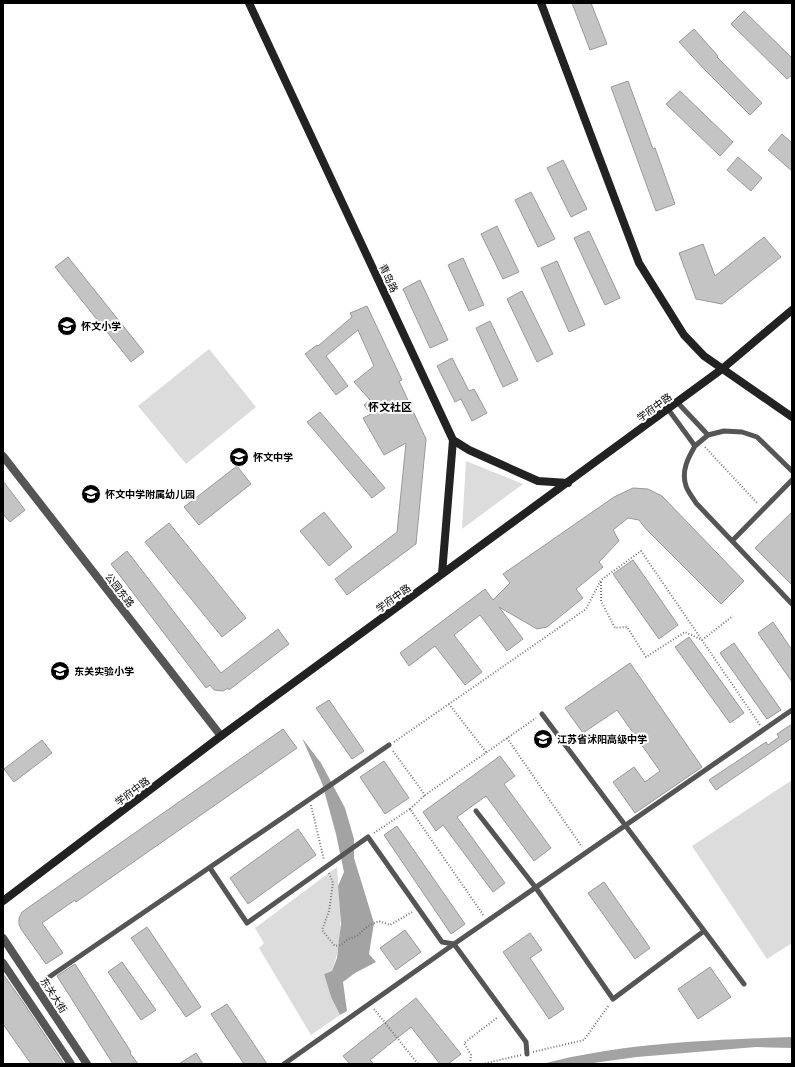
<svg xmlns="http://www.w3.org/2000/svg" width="795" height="1067" viewBox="0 0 795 1067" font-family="Inter,'Noto Sans SC',sans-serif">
<rect width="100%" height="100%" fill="#fff"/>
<path fill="#dcdcdc" d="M209,349L256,407L186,464L138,406Z
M466,461L523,484L462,529Z
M792,780V943L767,959L692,846Z
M337,867C339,902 345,937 332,971L324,974L331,997L340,1015L311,1035L259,948L264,943L255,928Z"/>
<path fill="#a3a3a3" d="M302,738L321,763L345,808L354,839V858L374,923L369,954L376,962L355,973L343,982L347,1011L340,1015L331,997L324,974L332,971L337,958L339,939L341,924L338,886L344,872L336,834L322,783Z
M792,1037V1048L756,1047L637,1057L586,1064H542C622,1043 709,1040 792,1037Z"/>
<path fill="#c4c4c4" stroke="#999" d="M572,3H591L607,44L590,50Z
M744,11L792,58V75L787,79L731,24Z
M694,29L718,56L717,57L762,103L750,115L704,69L679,42Z
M628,81L653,149L655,148L675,204L656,211L611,87Z
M680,91L733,142L720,156L666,104Z
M782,134L792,143V171L768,150Z
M738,157L762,178L751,191L727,170Z
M563,160L587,209L571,217L547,168Z
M531,192L555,239L538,247L515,200Z
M497,226L519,272L503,279L481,234Z
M589,231L620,298L605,305L574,238Z
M764,237L781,257L722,304L696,299L679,253L703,244L715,276Z
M68,257L144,352L131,362L55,267Z
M463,258L484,305L469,311L448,265Z
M557,261L585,325L569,332L541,268Z
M420,280L448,340L430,348L403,289Z
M522,291L553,354L537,362L507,299Z
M367,306L402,380L399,381L426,439L416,544L347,595L335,579L397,532L406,443L384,455L363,418L371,414L364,405L370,400L354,382L374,366L358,330L326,356L348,386L336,395L305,354L317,345L318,346L352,317L350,313Z
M490,321L518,380L503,387L476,328Z
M452,358L469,391L474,389L487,413L472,421L461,399L455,402L437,366Z
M320,412L385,488L372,498L307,422Z
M237,466L251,484L199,525L184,507Z
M3,481L25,510L10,522L3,514Z
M633,488L648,489L662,496L744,581L721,604L646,529L639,520L628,518L613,530L619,541L599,562L603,567L576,589L583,598L547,627L537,629L499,607L523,639L507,651L480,615L454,635L482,672L465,685L435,646L409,666L400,653L485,589L493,600L510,583L503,574L614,497Z
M324,512L352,547L329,566L300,531Z
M792,512V585L755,548Z
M169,523L246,618L222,637L145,542Z
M127,551L221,673L278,629L289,644L229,690L228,688L223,691L214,690L210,685L206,688L111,564Z
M633,560L678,625L659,639L613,574Z
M773,622L792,650V682L758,633Z
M689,637L744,713L730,723L675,647Z
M734,643L781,710L767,719L720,653Z
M630,663L702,767L635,813L613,782L634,767L645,782L660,771L617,710L583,733L565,708Z
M329,700L364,751L352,759L316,708Z
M792,724V738L716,790L709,780L766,742L768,745L779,737L777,734Z
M283,729L297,748L76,902L75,900L42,923L63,953L46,964L21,929L19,924V918L22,912Z
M42,740L52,753L14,782L4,769Z
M500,756L515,776L504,784L551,848L534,861L486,796L457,817L505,883L493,892L443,825L436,831L423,812Z
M384,761L409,798L385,814L360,777Z
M397,826L465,924L451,934L384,835Z
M298,829L316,855L248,904L230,878Z
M604,882L650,948L635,959L588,893Z
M147,927L201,1007L186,1017L131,938Z
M405,930L421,952L396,970L380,948Z
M530,933L542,950L530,958L564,1009L549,1019L503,952Z
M122,962L156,1010L141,1020L108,972Z
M75,964L131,1052L130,1053L138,1064H113L57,976Z
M710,967L731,997L698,1019L678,989Z
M3,974L23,1002L64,1064H31L3,1024Z
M416,998L461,1054L448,1064H440L411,1027L370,1060L374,1064H350L343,1056Z
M227,1004L267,1064H244L211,1014Z
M196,1053L203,1064H179Z"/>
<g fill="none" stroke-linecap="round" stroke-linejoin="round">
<path stroke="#777" stroke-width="2" stroke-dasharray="1 2" stroke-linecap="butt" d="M705,447L758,504
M601,582V601L615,628L627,627L646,657L685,632L702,640L733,616
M507,738L582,847
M394,742L449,704
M393,751L425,795L536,718
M486,752L449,704L586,609L601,580L641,551L760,725
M311,805L324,860
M410,809L425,795
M374,833L410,809L484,916
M329,873L333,883L329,911L322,930L335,946L341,945L348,939L357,936L368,926L379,921L390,925L412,912
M374,1009L418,1064
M533,1052L584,1040L609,1005
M470,1064L471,1055L464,1043L498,1017
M482,1064L521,1055"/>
<path stroke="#555" stroke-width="5" d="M677,402L708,435
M668,409L695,446C688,458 681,471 686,486C688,492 693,498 696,503L792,604
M695,446L708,435L724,431L742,432L757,437L792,471
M732,541L792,480
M542,714L744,984
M476,811L536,888L613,999L704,931
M210,868L247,923L368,837L442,942L454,944L526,1042L527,1054
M36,986L389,745
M284,1064L454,944L792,710"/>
<path stroke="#555" stroke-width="8" d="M3,456L221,736
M3,938L87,1064
M3,963L71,1064"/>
<path stroke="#222" stroke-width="8" d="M249,3L453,440L442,574
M541,3L639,263L684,335L704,356L792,417
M453,440L469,450L538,481L568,483
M3,901L221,736L722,369L792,310"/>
</g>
<defs>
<g id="school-disc" transform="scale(1)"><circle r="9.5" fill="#000" stroke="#fff"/><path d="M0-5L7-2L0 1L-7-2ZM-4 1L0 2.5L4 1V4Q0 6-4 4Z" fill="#fff"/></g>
</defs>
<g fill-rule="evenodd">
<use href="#school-disc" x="67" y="326"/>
<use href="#school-disc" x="239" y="457"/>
<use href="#school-disc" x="91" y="494"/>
<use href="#school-disc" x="60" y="671"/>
<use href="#school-disc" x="543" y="739"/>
</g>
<g text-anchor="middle" stroke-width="4" stroke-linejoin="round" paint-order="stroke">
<g font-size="10" fill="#000" stroke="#fff">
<text transform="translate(389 278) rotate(65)" y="4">青岛路</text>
<text transform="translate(654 407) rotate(-36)" y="4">学府中路</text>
<text transform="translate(120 590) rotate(52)" y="4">公园东路</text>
<text transform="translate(393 598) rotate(-36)" y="4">学府中路</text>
<text transform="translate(132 791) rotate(-37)" y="4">学府中路</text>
<text transform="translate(54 995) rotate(57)" y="4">东关大街</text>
</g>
<g font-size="10" font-weight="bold" fill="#000" stroke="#fff" text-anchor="start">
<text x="81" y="330">怀文小学</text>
<text x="253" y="461">怀文中学</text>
<text x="105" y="498">怀文中学附属幼儿园</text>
<text x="74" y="675">东关实验小学</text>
<text x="557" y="743">江苏省沭阳高级中学</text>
</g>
<g font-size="11" font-weight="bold" fill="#000" stroke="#fff">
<text x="390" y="411">怀文社区</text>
</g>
</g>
<rect width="795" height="1067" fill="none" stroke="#000000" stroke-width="8"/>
</svg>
